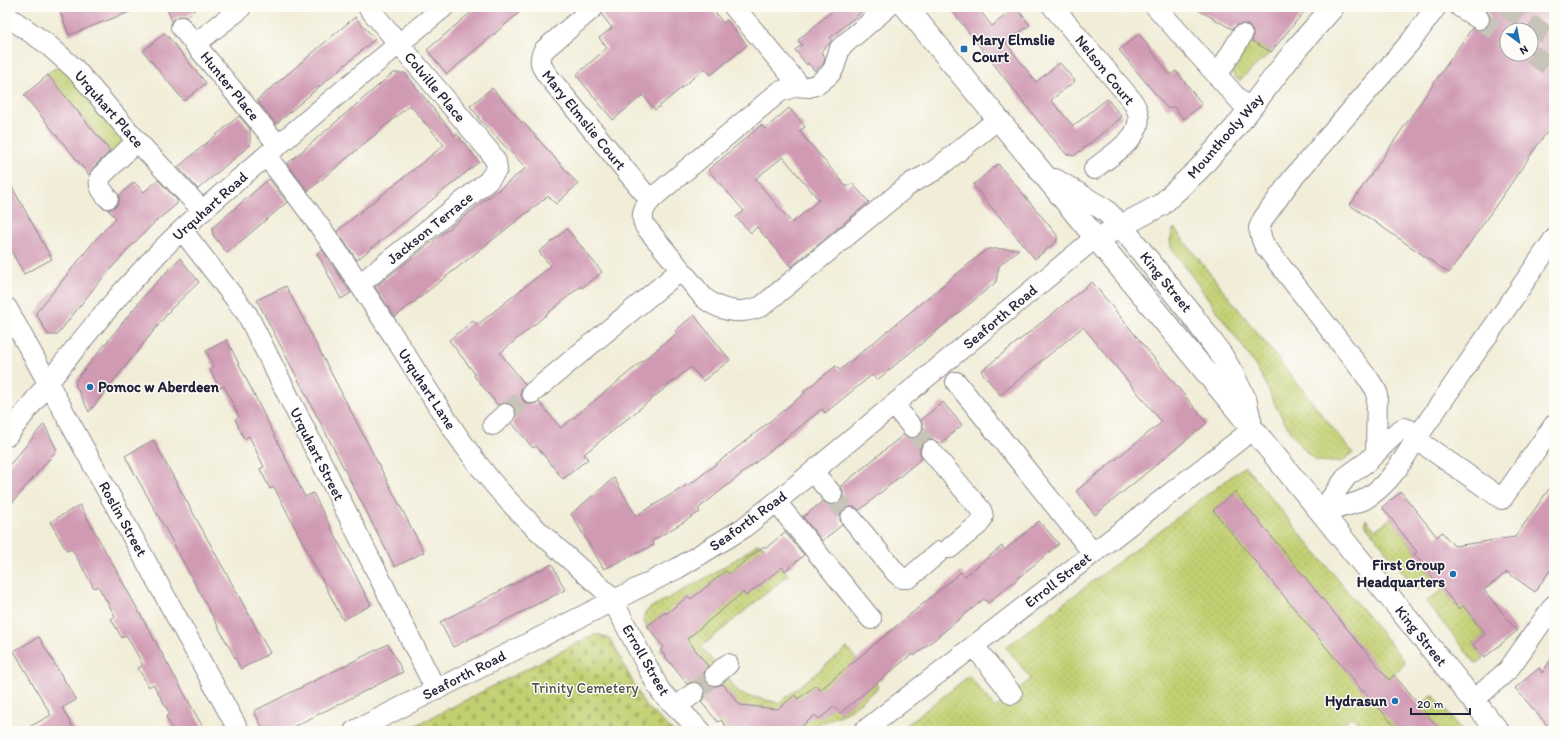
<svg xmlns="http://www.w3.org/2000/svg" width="1561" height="738" viewBox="0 0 1561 738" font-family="Itim,sans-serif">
<defs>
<pattern id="grass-dots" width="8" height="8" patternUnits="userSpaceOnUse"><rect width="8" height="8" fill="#c2d072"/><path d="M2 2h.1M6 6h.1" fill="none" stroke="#a6b264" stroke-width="1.8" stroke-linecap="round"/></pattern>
<pattern id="cemetery-stones" width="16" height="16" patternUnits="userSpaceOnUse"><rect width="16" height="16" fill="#c2d072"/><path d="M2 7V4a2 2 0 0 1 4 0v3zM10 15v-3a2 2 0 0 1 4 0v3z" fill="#a6b264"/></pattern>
</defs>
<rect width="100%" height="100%" fill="#fdfcf7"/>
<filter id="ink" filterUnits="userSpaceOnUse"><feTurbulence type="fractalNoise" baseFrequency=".025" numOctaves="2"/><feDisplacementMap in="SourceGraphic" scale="8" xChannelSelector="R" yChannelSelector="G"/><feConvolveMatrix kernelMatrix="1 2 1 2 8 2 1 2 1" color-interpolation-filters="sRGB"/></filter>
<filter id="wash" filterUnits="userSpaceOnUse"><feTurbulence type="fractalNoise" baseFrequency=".012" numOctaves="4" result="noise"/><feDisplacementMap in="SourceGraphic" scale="16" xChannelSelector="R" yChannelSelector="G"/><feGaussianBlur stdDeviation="0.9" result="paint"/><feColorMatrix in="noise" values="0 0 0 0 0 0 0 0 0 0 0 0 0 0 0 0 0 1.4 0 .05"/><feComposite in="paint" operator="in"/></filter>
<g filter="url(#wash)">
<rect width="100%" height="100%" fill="#f1edd8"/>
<path fill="url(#grass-dots)" stroke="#727956" d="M1251,40L1271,52L1239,81L1231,73Z
M60,65L127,142L114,155L46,74Z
M1174,228L1331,426L1353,453L1341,462H1332L1317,461L1309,455L1292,434L1276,407L1264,380L1245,350L1171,247L1170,240Z
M1245,466L1406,663L1393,674L1394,675L1370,696L1395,726L1433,695L1462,731H1367L1351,716L1337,731H899L969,676L995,708L1031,679L1006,647Z
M1391,518L1417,552L1415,554L1433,577L1417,590L1365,524L1366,519L1375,530Z
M757,544L764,546L788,575L701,647L740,694L779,703L847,648L879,687L849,711L805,731H727L718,722L660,650L664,647L650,629L648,630C643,621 641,615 650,608L706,578L741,556Z
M1443,589L1459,609L1463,606L1485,634L1473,645L1484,658L1476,664L1426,602Z"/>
<path fill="url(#cemetery-stones)" stroke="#727956" d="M593,635H601L611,640L644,704L673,731H405Z"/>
<g id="blocks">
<path fill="#d09ab2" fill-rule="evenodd" d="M70,7H140V8L69,35L60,11Z
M166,7H198L186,17L179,16L172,21Z
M477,7H526L447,74L427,50Z
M605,7H711L723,23L727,20L747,45L711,75L705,68L655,110L643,95L613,120L576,75L607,48L599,38L612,28L602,15Z
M837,7H867L830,38L832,40L829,44L821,51L825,57L824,63L815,71L808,63L807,65L795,50L802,45L798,40Z
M949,7H977L992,26L1016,7L1030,25L1006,43L1036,82L1060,63L1075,81L1051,100L1073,126L1107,99L1122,117L1074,156L1066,154L1039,122Z
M1193,7H1308L1271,52L1252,41L1253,36L1252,30L1248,25L1243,24L1237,25L1232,29Z
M1487,7H1554V139L1546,133L1449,273L1350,205L1472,28L1479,30L1484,29L1488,25L1490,19L1489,14L1485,9ZM1507,30H1531V54H1507Z
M355,17L375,39L276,124L257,100Z
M165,33L206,83L184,101L143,51Z
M1139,34L1170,75L1176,71L1202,104L1184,119L1173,106L1168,109L1119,50Z
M393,73H405L455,136L457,134L479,162L357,260L337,231L444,145L410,105L308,191L287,164Z
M48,75L110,151L93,168L89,175L24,95Z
M492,88L522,123L523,122L578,184L556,204L548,196L395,317L375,287L526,168L478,118L479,117L470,106Z
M789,108L805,127L799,131L847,187L852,183L869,202L791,267L757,227L751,233L736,217L744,211L708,170L761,125L765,129ZM783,157L819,200L792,223L755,179Z
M239,116L250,129V145L198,189L178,167Z
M998,164L1057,235V241L1035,259L973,185Z
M7,178L52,259L24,274L7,243Z
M269,179L287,202L227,253L213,235L212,228Z
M158,180L177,200V204L155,222L130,247L94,288L57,335H48L36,313L96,239L116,218L107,209H110L116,206L119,202V196L134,182L144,192Z
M567,229L602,272L582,288L581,286L500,353L525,384L521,389V395L523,401L528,404H534L539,402L561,428L677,333L675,331L694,315L730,360L703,381L691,367L584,454L588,459L563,479L536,446L533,448L512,423L516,417V412L514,407L508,403H503L498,405L474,376L475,374L449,340L473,321L477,325L551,266L539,252Z
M987,249H1019L999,266L996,282L877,380L872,375L825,413L822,409L698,509L700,512L652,541L654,545L604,569L571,514L614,478L636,516L687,485L688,486L753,435L805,393L804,391L836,366L840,370Z
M322,250L351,293L341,299L317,253Z
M180,258L199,282L171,309L89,412L76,386V380L150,289Z
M1092,282L1207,423L1095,515L1076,491L1162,422L1083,327L1000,395L981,371Z
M286,286L424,552L395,567L257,300Z
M227,340L305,497L313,493L371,605L343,620L274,487L270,489L260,469L264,467L249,436L244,439L235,419L239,417L224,386L219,388L210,369L214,367L206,351Z
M943,402L962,425L940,444L934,440H929L924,442L920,448V453L922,458L860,510L855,507H850L843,509L840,514V520L842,525L822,541L803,517L823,501L829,505H834L839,503L843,497V491L841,486L903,435L908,438H913L920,436L923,431V425L921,420Z
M44,424L57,450L7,509V468Z
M153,440L270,653L241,669L171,539L125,456Z
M1554,482V565L1535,592L1507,572L1484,590L1517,631L1484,658L1473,645L1485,634L1463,606L1459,609L1414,554L1417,552L1382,507L1401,492L1437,537L1442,532L1454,546L1515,537Z
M1235,492L1389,680L1394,675L1441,731H1399L1364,691L1363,692L1213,510Z
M80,505L154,639L205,731H173L166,717L170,714L153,684L149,687L138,668L143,665L126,635L122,638L111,619L115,616L98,586L94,588L72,549L67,551L50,522Z
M1039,521L1059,544L988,603L984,599L914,656L912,654L840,713L834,707L819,719L815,715L796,731H755L727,728L721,720L718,722L701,702L705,697V691L703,686L698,682H692L687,684L660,650L664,647L647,626L665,612L666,614L688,596L691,599L726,571L729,574L764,546L766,548L785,532L804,555L785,571L782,567L746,596L743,592L687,639L708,666L704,671V677L707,683L711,686H717L723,684L740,705L778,709L795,695L798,699L816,685L820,690L961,572L965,576L1002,546L1005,550Z
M552,564L565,590L453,647L440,622Z
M39,637L76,700L62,708L75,731H22L51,715L14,651Z
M388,644L403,672L285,731H264L254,711Z
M1554,655V731H1552L1515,688L1539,668L1542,673Z"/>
</g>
</g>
<g filter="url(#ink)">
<use href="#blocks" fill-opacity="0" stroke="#8a888a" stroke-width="1"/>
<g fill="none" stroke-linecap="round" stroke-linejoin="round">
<path stroke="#c8c4b9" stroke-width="20" stroke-dasharray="20 10" stroke-linecap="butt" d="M1505,7L1554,40
M1479,19L1507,38
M1531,54L1554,69
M505,414L532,393
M912,427L931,451
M832,494L851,518
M694,693L715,675"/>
<g stroke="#8a888a" stroke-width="22">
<path id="minor" d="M594,7L544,50C538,60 541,67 548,76L650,200
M734,7L800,86
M888,7L840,48L834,68L829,75L818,84L809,87L796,86L779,92L656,195C646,204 639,213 645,226L704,298C722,312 741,315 762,306L911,183L934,171L998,119
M1053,7L1130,98C1156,131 1117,150 1094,169
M1156,7L1248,110
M1460,7L1479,19
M7,16L47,44L75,69L137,141L203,211
M181,27L278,145
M195,44L240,9
M1217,76L1242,35
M266,156C316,217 359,283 402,349C429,392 456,437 488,477C523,521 566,555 607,593L613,601L658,687L662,693L701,731
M108,198C102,191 97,185 101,176L137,141
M182,230L247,314L436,690
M360,284L488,181L497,169L496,162L490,152L368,7
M7,308L239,731
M956,382L1093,553
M532,393L681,270
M894,405L912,427
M493,425L505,414
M7,436C53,377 98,316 150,262C181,228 217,198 252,168C315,113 379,60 444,7
M931,451L981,510C984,516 983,519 979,524L950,548
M1376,452L1377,392L1370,381L1265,246L1262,240L1259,228L1263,219L1292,179L1412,40L1436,7
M813,472L832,494
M776,502L871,619
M1321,512C1333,509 1354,505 1365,499C1389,485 1402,462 1416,439L1554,239
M1321,512L1347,476L1368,461L1397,432L1404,428L1410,430L1416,439L1502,499L1554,425
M851,518L896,573L902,578H909L939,552
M974,646L1012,694
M715,675L728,664
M1473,701L1508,670L1554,605
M676,707L694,693
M354,731L678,568L742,529L776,502L1095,238
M864,731L1252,430"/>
</g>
<g stroke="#8a888a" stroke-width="24">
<path id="major" d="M906,7L1321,512L1498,731
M1055,180L1105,210L1121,226L1192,315L1222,356L1233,375L1245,399L1250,420
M1108,233L1161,205L1199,169L1235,128L1297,48L1333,7"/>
</g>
<use href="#minor" stroke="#fff" stroke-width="20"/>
<use href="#major" stroke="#fff" stroke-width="22"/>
</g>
</g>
<g fill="#1f6fb2" stroke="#fdfcf7" stroke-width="1.5">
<rect x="960" y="45" width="8" height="8" rx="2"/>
<circle cx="90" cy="387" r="4"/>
<circle cx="1453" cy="574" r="4"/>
<circle cx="1395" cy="701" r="4"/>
</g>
<g text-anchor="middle" stroke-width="3" stroke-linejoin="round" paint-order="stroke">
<g font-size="15" font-weight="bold" fill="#22223b" stroke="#fdfcf7" text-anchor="start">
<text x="972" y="45">Mary Elmslie<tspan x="972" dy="17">Court</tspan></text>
<text x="98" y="392">Pomoc w Aberdeen</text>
<text x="1445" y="570" text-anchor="end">First Group<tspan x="1445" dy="17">Headquarters</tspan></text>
<text x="1387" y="706" text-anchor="end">Hydrasun</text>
</g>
<g font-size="15" fill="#22223b" stroke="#fdfcf7">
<text transform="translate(1105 70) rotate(51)" y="5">Nelson Court</text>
<text transform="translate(230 86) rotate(51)" y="5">Hunter Place</text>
<text transform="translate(435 87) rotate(50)" y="5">Colville Place</text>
<text transform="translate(109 109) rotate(49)" y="5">Urquhart Place</text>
<text transform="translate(584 120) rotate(51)" y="5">Mary Elmslie Court</text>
<text transform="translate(1225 136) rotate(-49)" y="5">Mounthooly Way</text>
<text transform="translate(210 206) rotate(-42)" y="5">Urquhart Road</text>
<text transform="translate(430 228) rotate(-39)" y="5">Jackson Terrace</text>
<text transform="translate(1166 282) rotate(51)" y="5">King Street</text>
<text transform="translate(1000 317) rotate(-40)" y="5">Seaforth Road</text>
<text transform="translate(427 389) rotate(57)" y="5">Urquhart Lane</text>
<text transform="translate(317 454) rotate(63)" y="5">Urquhart Street</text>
<text transform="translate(123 519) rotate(61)" y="5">Roslin Street</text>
<text transform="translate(748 521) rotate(-36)" y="5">Seaforth Road</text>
<text transform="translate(1058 580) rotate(-38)" y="5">Erroll Street</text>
<text transform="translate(1421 636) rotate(51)" y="5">King Street</text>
<text transform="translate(646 660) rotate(60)" y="5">Erroll Street</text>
<text transform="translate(464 675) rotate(-27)" y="5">Seaforth Road</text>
</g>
<g font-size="15" fill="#52564c" stroke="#fdfcf7">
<text x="585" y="693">Trinity Cemetery</text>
</g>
</g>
<rect width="1561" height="738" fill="none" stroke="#fdfcf7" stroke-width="24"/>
<g transform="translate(1519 42) rotate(148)"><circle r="19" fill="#fdfcf7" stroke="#a5a5ac"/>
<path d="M0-3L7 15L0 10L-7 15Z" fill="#1f6fb2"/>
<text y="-6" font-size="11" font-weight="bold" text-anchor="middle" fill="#22223b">N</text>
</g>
<path d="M1411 708v6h59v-6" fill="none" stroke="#22223b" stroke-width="2"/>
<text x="1417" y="708" font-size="12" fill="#22223b" stroke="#fdfcf7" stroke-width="3" paint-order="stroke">20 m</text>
</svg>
